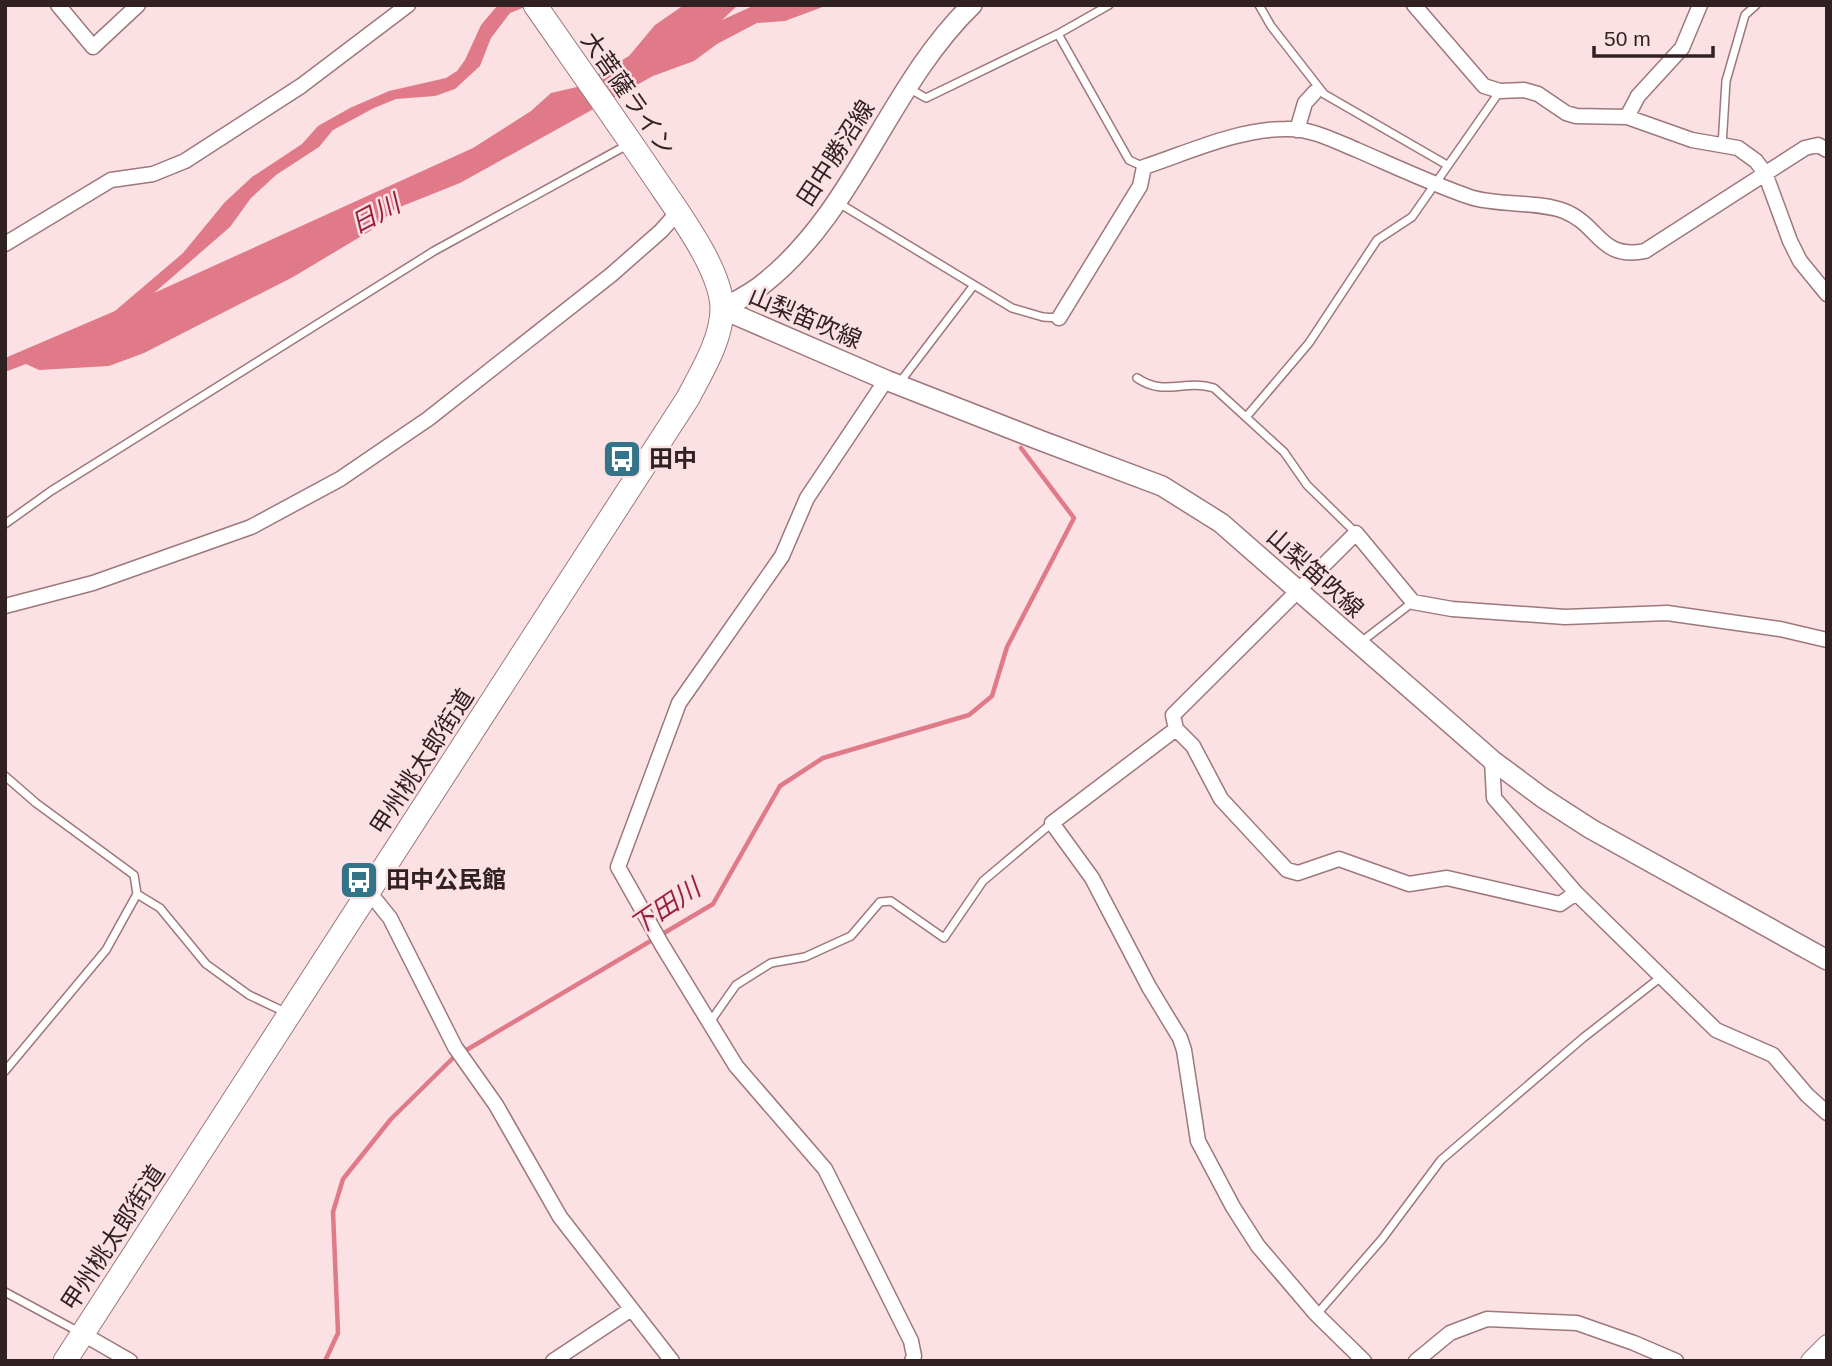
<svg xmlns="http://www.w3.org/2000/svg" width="1832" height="1366" viewBox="0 0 1832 1366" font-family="Helvetica,'Noto Sans JP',sans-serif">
<rect width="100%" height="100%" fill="#fbe1e3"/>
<path fill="#e07a89" d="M530,5L510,13L491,38L480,66L455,89L435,96L396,99L374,108L333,130L319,147L276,175L251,198L230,227L154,293L473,148L531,111L551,93L577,87L629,56L655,25L684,5H738L722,20L755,5H828L785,21L757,23L717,44L694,61L653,76L460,183L395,209L370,231L293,277L144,353L109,366L39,370L26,364L5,372V358L115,311L183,253L225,202L252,177L302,144L318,126L350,108L389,91L446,78L457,71L465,60L481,25L497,6Z"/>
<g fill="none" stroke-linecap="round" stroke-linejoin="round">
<path stroke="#e07a89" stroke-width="4.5" d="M325,1361L338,1333L333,1212L343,1179L391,1119L453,1058L713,904L780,786L823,758L969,715L992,696L1007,647L1074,518L1021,448"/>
<g stroke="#9e777b" stroke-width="10">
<path id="service" d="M1259,5L1271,26L1324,94L1447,165
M1058,34L1129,160L1144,167
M910,89L926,98L1058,34L1109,5
M1722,146L1726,81L1745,15L1756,5
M837,202L1012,308L1043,317L1059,318
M1137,378C1165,397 1184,379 1214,388L1284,452L1307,485L1356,533
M900,382L974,285
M1247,416L1309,343L1377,240L1412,217L1500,91
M5,524L51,491L434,251L629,144
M1361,642L1413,602
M5,776L36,803L134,875L137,894L160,908L206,964L249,995L285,1012
M710,1022L736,985L771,963L805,957L851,936L880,902L891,901L944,938L983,881L1052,823
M5,1071L106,950L137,894
M5,1292L79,1332
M1317,1314L1382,1239L1441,1160L1583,1038L1661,977"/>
</g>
<g stroke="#9e777b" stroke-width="17">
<path id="minor" d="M58,5L93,47L138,5
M1414,5L1484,86L1500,91L1524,90L1538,94L1566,113L1576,116L1627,117L1692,140L1738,148L1756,161L1765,173L1790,241L1800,261L1827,294
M1627,117L1638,96L1682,48L1700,5
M1297,130L1305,103L1315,92
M5,244L111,180L153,174L185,161L301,86L408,5
M1059,318L1140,186L1144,167C1189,152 1238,129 1286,129C1311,128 1335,141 1357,150C1394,166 1432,184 1470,197C1497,206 1539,201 1564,211C1600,225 1599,260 1645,251L1805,148L1818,145L1827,150
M886,380L807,498L782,556L679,703L618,867L662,945L736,1066L825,1169L911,1341L914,1356L912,1361
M5,606L93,583L251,527L340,479L428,419L611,275L661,231L678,212
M1176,729L1193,746L1221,799L1287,870L1298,873L1339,859L1409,884L1447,878L1560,904L1576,893
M1492,760L1494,798L1576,893L1716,1030L1773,1055L1807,1095L1827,1113
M369,892L390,918L455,1047L496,1105L560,1217L672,1361
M83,1334L130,1361
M553,1361L630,1310
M1364,1361L1316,1314L1258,1246L1233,1207L1198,1141L1184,1050L1180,1038L1149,987L1092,878L1052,823L1176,729L1173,715L1356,533L1413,602L1452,609L1565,617L1667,613L1780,629L1827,640
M1416,1361L1450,1333L1487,1319L1577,1323L1634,1343L1676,1361"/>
</g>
<g stroke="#9e777b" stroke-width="20">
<path id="tertiary" d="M1810,1361L1827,1344"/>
</g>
<g stroke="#9e777b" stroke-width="22">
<path id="secondary" d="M722,309L886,380L1042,441L1162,486L1221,523L1492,760L1543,798L1591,829L1827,960
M722,309C736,301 751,294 763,284C856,211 888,86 972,5"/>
</g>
<g stroke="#9e777b" stroke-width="25">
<path id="trunk" d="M65,1361L688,398C702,371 722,339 722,308C721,267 674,207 651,172C613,116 574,61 535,5"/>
</g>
<use href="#service" stroke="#fff" stroke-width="7"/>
<use href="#minor" stroke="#fff" stroke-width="14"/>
<use href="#tertiary" stroke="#fff" stroke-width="18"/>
<use href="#secondary" stroke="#fff" stroke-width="19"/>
<use href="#trunk" stroke="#fff" stroke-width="23"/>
</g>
<defs>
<g id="bus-square" transform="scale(2.0125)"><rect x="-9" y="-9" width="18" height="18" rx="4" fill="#347488" stroke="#fbe1e3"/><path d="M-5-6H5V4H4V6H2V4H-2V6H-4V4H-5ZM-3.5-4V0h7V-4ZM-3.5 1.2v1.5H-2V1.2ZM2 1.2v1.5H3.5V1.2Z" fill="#fff"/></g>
</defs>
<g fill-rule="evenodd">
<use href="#bus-square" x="622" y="459"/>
<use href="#bus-square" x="359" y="880"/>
</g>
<g text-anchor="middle" stroke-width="5" stroke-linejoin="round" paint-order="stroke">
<g font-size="24" fill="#312123" stroke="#fbe1e3">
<text transform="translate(628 94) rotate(55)" y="8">大菩薩ライン</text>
<text transform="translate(836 153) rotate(-57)" y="8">田中勝沼線</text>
<text transform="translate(805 318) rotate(23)" y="8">山梨笛吹線</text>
<text transform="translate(1315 573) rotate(42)" y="8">山梨笛吹線</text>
<text transform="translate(422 762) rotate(-57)" y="8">甲州桃太郎街道</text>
<text transform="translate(113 1238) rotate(-57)" y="8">甲州桃太郎街道</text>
</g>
<g font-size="24" font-weight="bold" fill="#312123" stroke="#fbe1e3" text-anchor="start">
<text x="649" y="467">田中</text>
<text x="386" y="888">田中公民館</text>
</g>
<g font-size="26" font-style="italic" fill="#9a203f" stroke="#fbe1e3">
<text transform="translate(375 214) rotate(-28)" y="9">日川</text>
<text transform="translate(665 907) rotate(-34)" y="9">下田川</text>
</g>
</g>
<rect width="1832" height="1366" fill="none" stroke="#312123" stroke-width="14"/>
<path d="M1594 46v10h119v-10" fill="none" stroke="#312123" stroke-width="3.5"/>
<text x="1604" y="46" font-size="21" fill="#312123" stroke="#fbe1e3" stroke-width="5" paint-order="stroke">50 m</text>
</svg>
